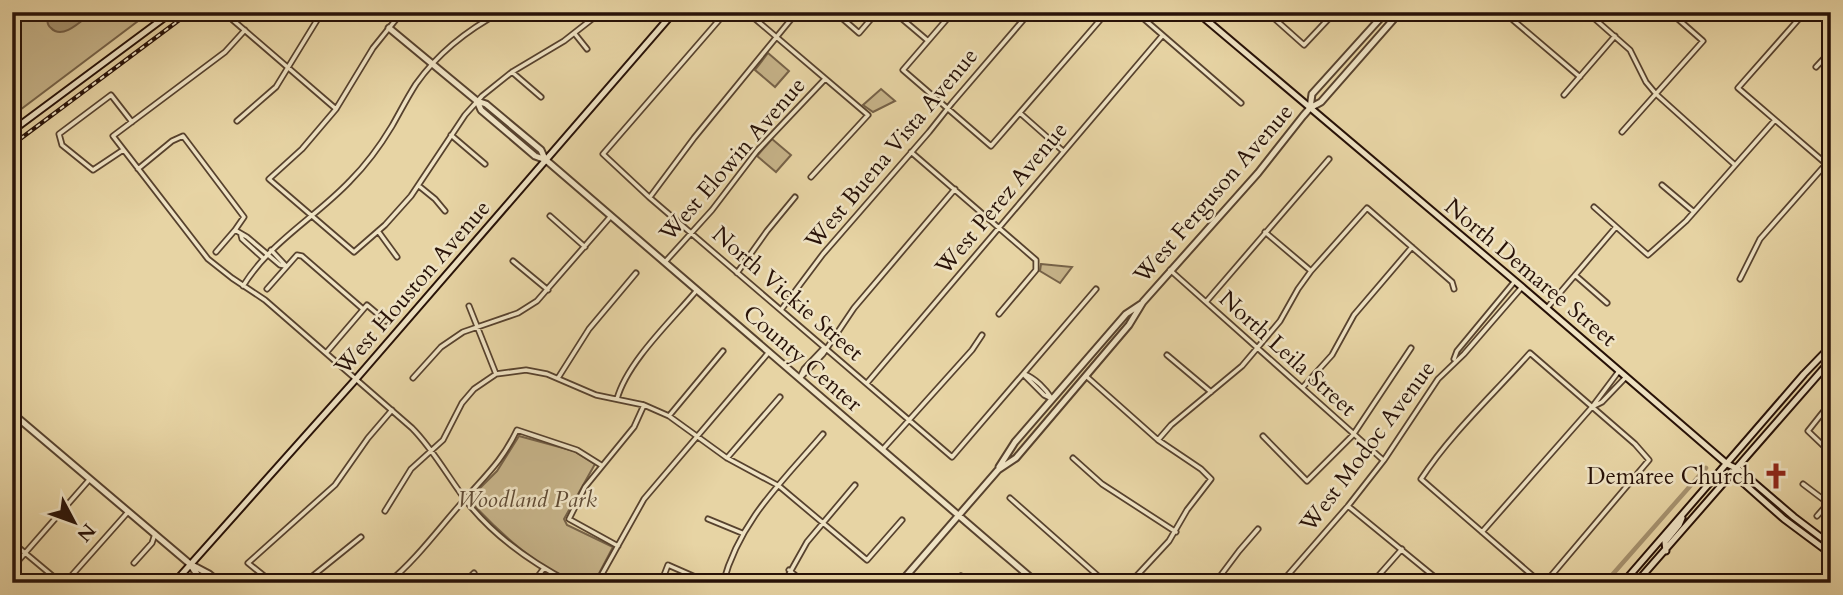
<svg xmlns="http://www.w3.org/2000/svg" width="1843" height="595" viewBox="0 0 1843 595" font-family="Cardo,serif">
<rect width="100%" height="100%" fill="#e7d4a4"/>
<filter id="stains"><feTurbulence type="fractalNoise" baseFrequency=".00286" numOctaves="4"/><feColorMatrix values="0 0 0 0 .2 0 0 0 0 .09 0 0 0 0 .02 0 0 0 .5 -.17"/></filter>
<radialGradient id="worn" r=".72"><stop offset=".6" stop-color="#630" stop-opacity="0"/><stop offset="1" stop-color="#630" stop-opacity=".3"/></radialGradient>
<path fill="#c6b389" stroke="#766248" stroke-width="2" d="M12,12H150L12,116Z
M768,53L789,71L775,87L755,70Z
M881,89L895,101L873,112L863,105Z
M772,139L791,155L776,172L757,156Z
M1041,264L1072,267L1060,283L1040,271Z
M519,436L574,451L595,464L564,519L567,525L613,547L594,583C589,583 582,584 577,582C541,572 496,529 471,502V497L497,471Z"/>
<path fill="#a6926f" stroke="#735e45" stroke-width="2" d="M51,12H93C83,19 63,41 51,28C45,23 48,18 51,12Z"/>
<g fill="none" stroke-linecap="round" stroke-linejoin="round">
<path stroke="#a6926f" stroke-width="4.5" d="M1605,583L1706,468"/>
<g stroke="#57422e" stroke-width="7">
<path id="minor" d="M402,12L373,48L336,109L302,149L269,179L354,252L385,225L411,196L465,115L482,96L512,72L564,41L601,12
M726,12L603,154L649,197L952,457L1096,289
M747,12L868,115L811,177
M835,12L859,33L877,12
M894,12L927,40
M953,12L903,70L991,146L1107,12
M1136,12L1241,103
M1267,12L1304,45L1335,12
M1520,12L1513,20L1580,77
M1587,12L1630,50L1646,82L1656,94L1735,165
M1805,12L1738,88L1831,168
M1817,12L1831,24
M227,15L336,109
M1142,18L1150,12
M245,30L225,52L113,136L208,259L232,278L265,300L412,428C435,451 450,481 471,507C498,539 534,564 571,583
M575,34L587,49
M1816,67L1831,51
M512,72L541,97
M1564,95L1615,36
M1020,113L1063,151
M237,121L276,87L322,12
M1622,132L1703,41L1670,12
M451,135L485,164
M123,150L93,170L62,145L59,134L111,95L132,122
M911,152L1036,260V270L999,314
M138,169L172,141L183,136L244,217L235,230
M1662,185L1694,212
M419,186L435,199L445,211
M650,197L694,138L797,12
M1594,207L1648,255L1686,221L1775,120
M550,216L585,247
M378,231L397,257
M1265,232L1311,271
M241,235L242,239L263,258
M216,252L235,230L247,237L280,265L286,266L271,250
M513,261L548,290
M665,262L712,210L757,151L825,79
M1170,270L1383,460
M737,273L767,231L795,197
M1575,275L1607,303
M1740,279L1760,239L1826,164
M243,286C271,241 315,218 350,181C366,165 380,146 392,126C400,112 407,98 416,84C438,53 467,30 501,12
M267,289L297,255L302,256L363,309
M1206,302L1329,159
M469,306L496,374
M1547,308L1616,227
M781,310L823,254L929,132L952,103L1030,12
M326,353L367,305L386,321
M1167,355L1211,392
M1454,359L1457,351L1515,281
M1024,374C1035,378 1046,389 1052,399
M1025,376L1044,395L1050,398
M1086,376L1158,440L1201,469L1211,479L1187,510L1169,541L1130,583
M800,377L804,369L823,349
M413,378L441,347L463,332L518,313L537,301L611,216
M558,378L589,329L636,273
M800,378L823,354L854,308L955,189
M867,383L1162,36
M1303,387L1332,355L1354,315L1412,247
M617,399C627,362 672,320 697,290
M1831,402L1808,431L1831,453
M1594,406L1602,402L1626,377
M669,416L723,351
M1263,436L1307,481L1353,435L1411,348
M1158,440L1171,425L1242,366L1280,321L1298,289L1311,271L1367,208L1452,282L1454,289
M883,449L972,350L982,335
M727,458L780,397
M1073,458L1102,484L1176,532
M1803,484L1828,503
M1010,498L1106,583
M1348,506L1442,583
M385,511L411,469L443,440L462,403L474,389L496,374L526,370L547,374L596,395L644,405L669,416L727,458L779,486L867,560L902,520
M1817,516L1831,500
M708,519L742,533
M1482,532L1592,407L1619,371
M12,542L61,583
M618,546L569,519L585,487L634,427L644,405
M134,563L152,543L155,534
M12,568L89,480
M789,570L804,583
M65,583L128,512
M273,583L248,563L335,485L368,438L392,410
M304,583L361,537
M388,583C418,558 439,528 465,499C487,474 502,461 517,430L577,450L601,465
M464,583L474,573
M533,583L544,568
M597,583L644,499L769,352
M661,583L668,565L709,583
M723,583C740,520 782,482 823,434
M784,583L807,542L855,485
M955,583L961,576L968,583
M1215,583L1239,551L1258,529
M1281,583L1348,506L1384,460L1438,379L1464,354L1522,287
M1372,583L1402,549
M1541,583L1421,479C1452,432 1493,395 1530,353L1635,444L1649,460L1545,583"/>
</g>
<g stroke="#57422e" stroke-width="9">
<path id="tertiary" d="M389,28L477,101L481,110L535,156L546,160L1037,583
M477,101L486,104L541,150L545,159
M1310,108L1312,94L1386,12
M12,413L190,564L209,574L220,583
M999,467L1015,442L1126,314L1141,304
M192,567L203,583
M900,583L998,470L1016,458L1129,325L1143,302L1258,173L1303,116L1310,108L1321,102L1400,12"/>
</g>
<g stroke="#271107" stroke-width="9">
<path id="secondary" d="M1197,12L1522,287L1727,464L1738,469L1794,517L1831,545
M12,131L172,12
M1731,472L1784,519L1831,554
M1666,551L1665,542L1679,525L1682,518
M174,583L356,379L674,12
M1623,583L1804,374L1831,346
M1636,583L1831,360"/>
</g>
<use href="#minor" stroke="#efe3c4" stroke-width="3.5"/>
<use href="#tertiary" stroke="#efe3c4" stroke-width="5"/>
<use href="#secondary" stroke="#efe3c4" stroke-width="5"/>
<g stroke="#271107" stroke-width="4.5">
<path id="rail" d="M12,145L190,12"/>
</g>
<use href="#rail" stroke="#efe3c4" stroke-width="2" stroke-dasharray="5" stroke-linecap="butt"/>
</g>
<defs>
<g id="church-bare" transform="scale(2.1)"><path d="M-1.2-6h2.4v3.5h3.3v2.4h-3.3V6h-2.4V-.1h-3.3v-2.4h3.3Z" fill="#8f2418" stroke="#efe3c4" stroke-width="2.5" paint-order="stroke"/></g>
</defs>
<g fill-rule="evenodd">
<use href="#church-bare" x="1776" y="476"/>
</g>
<g text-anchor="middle" stroke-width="5" stroke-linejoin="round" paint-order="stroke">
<g font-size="23" fill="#271107" stroke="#efe3c4">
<text transform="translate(891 148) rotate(-50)" y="8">West Buena Vista Avenue</text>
<text transform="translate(732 159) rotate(-49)" y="8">West Elowin Avenue</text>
<text transform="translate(1213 193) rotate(-49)" y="8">West Ferguson Avenue</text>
<text transform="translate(1001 198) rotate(-50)" y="8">West Perez Avenue</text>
<text transform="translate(1531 272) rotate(40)" y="8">North Demaree Street</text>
<text transform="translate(412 287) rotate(-49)" y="8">West Houston Avenue</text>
<text transform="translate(788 293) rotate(41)" y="8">North Vickie Street</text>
<text transform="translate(1288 353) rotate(42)" y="8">North Leila Street</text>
<text transform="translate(803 358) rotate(41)" y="8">County Center</text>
<text transform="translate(1367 446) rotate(-53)" y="8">West Modoc Avenue</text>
</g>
<g font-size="23" fill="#271107" stroke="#efe3c4" text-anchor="end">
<text x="1755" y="484">Demaree Church</text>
</g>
<g font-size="23" font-style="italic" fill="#5f4a34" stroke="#efe3c4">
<text x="527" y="507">Woodland Park</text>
</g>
</g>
<rect width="1843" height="595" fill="none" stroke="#e7d4a4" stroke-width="42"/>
<rect x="14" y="14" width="1815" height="567" fill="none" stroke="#271107" stroke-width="3.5"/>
<rect x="21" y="21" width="1801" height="553" fill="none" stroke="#271107" stroke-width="2"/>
<g transform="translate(74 522) rotate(131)" stroke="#efe3c4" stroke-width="5" paint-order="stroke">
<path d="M0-5L12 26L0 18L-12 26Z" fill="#271107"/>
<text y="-10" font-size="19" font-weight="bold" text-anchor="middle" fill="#271107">N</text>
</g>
<rect width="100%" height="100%" filter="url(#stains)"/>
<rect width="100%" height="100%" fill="url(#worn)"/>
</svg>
